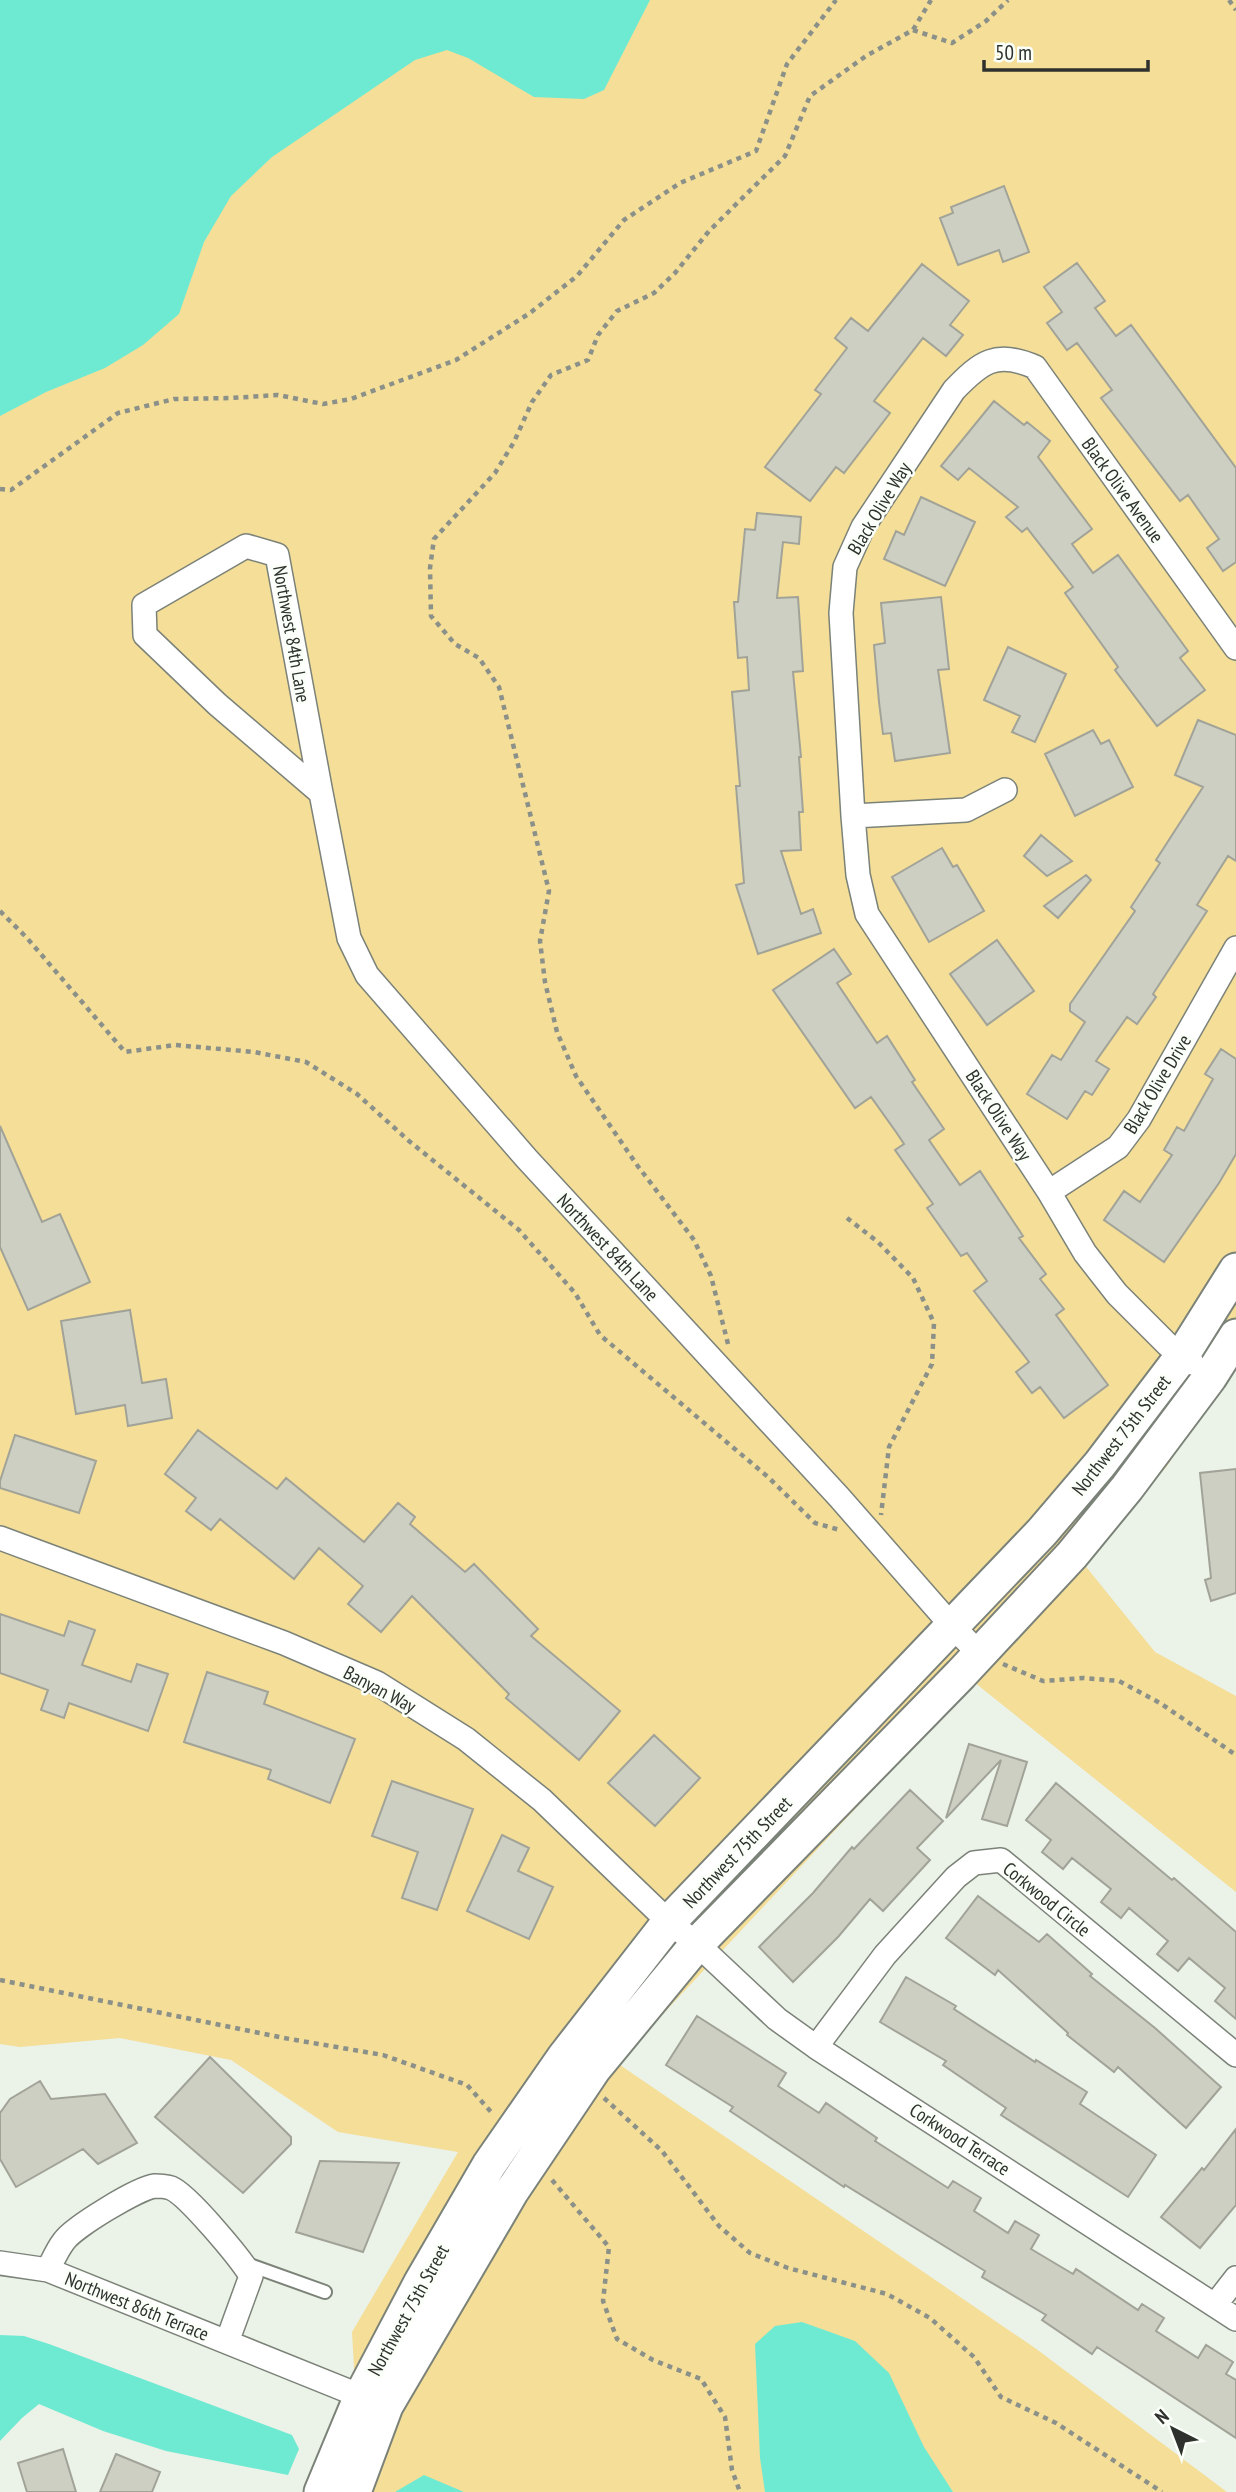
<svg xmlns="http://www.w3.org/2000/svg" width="1236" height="2492" viewBox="0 0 1236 2492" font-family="'PT Sans Narrow',sans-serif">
<rect width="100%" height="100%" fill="#ebf2e8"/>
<path fill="#f4de98" d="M0,0H1236V1364L1167,1466L1083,1563L1155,1652L1236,1696V1892L974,1682L617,2063L1035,2348L1227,2492H361L352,2332L458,2152L338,2132L231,2060L120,2038L20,2047L0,2044Z"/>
<path fill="#6fead2" d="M0,0H650L604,90L584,99L534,97L468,58L447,50L415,60L272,157L231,196L204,242L179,314L143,345L105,368L46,392L0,416Z
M802,2322L855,2341L889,2373L924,2447L953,2492H765L760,2458L755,2344L775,2326Z
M0,2335L24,2336L49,2344L292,2435L299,2449L288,2475L166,2451L103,2431L39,2404L22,2418L0,2441Z
M424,2475L464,2492H395Z"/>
<path fill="#cdcfc3" stroke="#a2a398" stroke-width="2" d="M1004,186L1029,252L1003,262L999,250L958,265L940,218L953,213L951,207Z
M1077,263L1105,301L1095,308L1116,336L1131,325L1236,468V562L1223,571L1207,548L1219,539L1188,495L1180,501L1101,398L1112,390L1077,343L1067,350L1047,323L1062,312L1044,287Z
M922,264L969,301L950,325L963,335L946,356L923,338L874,401L890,413L844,473L836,467L810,501L765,467L821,394L815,390L847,348L835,338L851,318L868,331Z
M994,401L1024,425L1027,422L1050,441L1038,457L1092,529L1072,544L1093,573L1118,555L1188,651L1180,658L1205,690L1157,726L1115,670L1118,667L1065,593L1073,587L1027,528L1022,532L1006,517L1018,507L969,468L958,480L941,466Z
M921,497L975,522L945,586L884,559L896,531L904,535Z
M757,513L801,517L799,544L783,542L777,598L798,597L803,671L793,672L801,757H799L803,812H799L801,850L781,851L801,914L813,909L821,933L758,954L736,885L744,883L736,786H740L732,692L749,690L747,657L738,658L734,602H738L745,529L755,530Z
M941,597L949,669L938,670L950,753L895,761L891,733L883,734L879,702L874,645L885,643L881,603Z
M1008,647L1066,674L1035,742L1012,732L1020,716L984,700Z
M1198,720L1236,735V861L1228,856L1197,905L1207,911L1153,994L1156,997L1137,1024L1127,1017L1096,1061L1109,1069L1092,1095L1085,1091L1067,1119L1027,1094L1052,1055L1061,1060L1085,1022L1070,1011V1004L1135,911L1131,907L1160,863L1156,860L1203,787L1175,775Z
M1093,730L1101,744L1109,740L1133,787L1075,816L1045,754Z
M1041,835L1072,861L1047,876L1024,856Z
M942,848L953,867L957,865L984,911L929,942L892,877Z
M1086,875L1091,880L1058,918L1044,906Z
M997,940L1034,991L987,1025L950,974Z
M834,949L851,974L837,983L877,1043L887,1036L915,1080L912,1082L944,1129L929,1140L960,1185L980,1171L1023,1236L1019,1238L1046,1274L1040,1279L1064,1309L1056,1315L1108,1385L1064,1418L1040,1387L1032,1393L1016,1372L1029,1362L974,1291L987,1281L967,1253L961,1256L927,1208L933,1204L895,1150L904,1144L896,1132L871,1097L855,1108L773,990Z
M1221,1049L1236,1059V1154L1219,1183L1164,1262L1104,1220L1124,1191L1140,1202L1172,1155L1164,1150L1177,1127L1184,1131L1213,1079L1205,1074Z
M0,1126L42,1222L60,1214L90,1282L28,1310L0,1247Z
M130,1310L142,1383L166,1379L172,1418L128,1426L125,1405L76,1414L61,1321Z
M198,1430L277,1489L286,1478L364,1542L398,1503L415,1517L410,1524L465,1572L474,1564L538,1629L531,1636L620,1711L579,1760L506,1698L509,1694L412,1596L381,1632L348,1604L363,1586L319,1548L294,1579L220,1519L211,1530L186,1511L196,1498L165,1474Z
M15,1435L96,1461L79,1513L0,1488V1481Z
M1236,1469V1593L1211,1601L1205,1580L1211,1578L1200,1473Z
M0,1614L64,1636L69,1621L95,1630L82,1665L131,1682L137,1664L168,1674L148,1731L69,1703L64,1718L41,1710L48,1690L0,1673Z
M207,1672L268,1692L264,1704L355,1739L330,1803L268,1779L271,1770L184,1742Z
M654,1735L700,1778L655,1826L608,1783Z
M969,1744L1027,1762L1007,1826L982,1819L1001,1760L946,1818Z
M392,1781L473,1809L437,1910L402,1898L418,1852L372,1836Z
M1056,1783L1172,1880L1174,1878L1236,1932V2019L1215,2001L1225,1988L1189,1958L1178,1971L1157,1954L1168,1941L1129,1908L1121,1918L1101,1902L1111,1889L1072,1858L1063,1869L1042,1852L1051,1840L1026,1820Z
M910,1790L943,1821L917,1848L930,1860L883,1911L870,1899L838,1937L793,1982L759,1947L813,1893L852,1847L854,1849Z
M502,1835L529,1848L518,1871L553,1887L529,1939L467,1911Z
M978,1896L1039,1942L1047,1934L1092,1974L1090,1976L1155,2028L1221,2087L1186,2128L1118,2067L1114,2072L1067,2035L1068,2033L998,1970L995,1975L946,1938Z
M906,1977L956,2006L954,2009L1035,2062L1036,2060L1087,2092L1080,2104L1156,2155L1128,2197L1001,2115L1006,2108L943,2065L946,2061L880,2022Z
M697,2016L786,2073L778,2086L819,2113L826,2103L877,2138L875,2141L948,2188L953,2181L981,2198L974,2211L1008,2233L1015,2221L1039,2235L1031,2249L1073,2274L1076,2269L1138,2310L1142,2304L1164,2318L1156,2331L1198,2358L1206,2345L1233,2362L1226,2374L1236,2380V2438L1097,2347L1092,2354L1042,2320L1046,2315L982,2277L985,2271L845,2185L844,2187L730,2111L733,2107L666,2065Z
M210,2057L291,2137V2144L243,2193L155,2117Z
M40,2081L51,2099L105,2094L137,2143L98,2164L83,2149L16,2187L0,2159V2113L10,2099Z
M1236,2129V2205L1200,2248L1161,2217L1202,2168L1204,2170Z
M320,2161L399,2163L363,2252L296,2232Z
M63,2449L76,2492H27L18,2463Z
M116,2454L160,2472L152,2492H100Z"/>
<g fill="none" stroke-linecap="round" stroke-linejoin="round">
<g stroke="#7b8278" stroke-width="16">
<path id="lane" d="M244,2263L325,2292"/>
</g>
<g stroke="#7b8278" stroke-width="26">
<path id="street" d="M321,793L277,555L246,546L144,605L145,635L217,704L321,793L349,938L367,975L527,1159L839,1497L952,1626L980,1654
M853,816L966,810L1005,790
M1049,1192L1118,1147L1139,1119L1236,948
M1192,1363L1168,1345L1117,1294L1085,1253L1049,1192L867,914L858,875L853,816L841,613L845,567L863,527L954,390C981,362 996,350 1035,367L1236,648
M0,1538L284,1643L377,1683L466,1739L542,1800L669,1922L697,1944L777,2019L816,2047L1236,2319
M816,2047L885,1955L956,1877L974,1863L1001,1860L1236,2055
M0,2263L48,2270L373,2401
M48,2270C53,2260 57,2250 64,2241C74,2227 138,2188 155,2186C159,2186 168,2187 171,2188C188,2195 241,2259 251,2276L227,2342
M1215,2305L1236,2278"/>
</g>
<g stroke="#7b8278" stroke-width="37">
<path id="secondary" d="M321,2492L361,2396L421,2282L489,2165L564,2057L669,1922L1042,1532L1100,1464L1182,1356L1236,1270
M354,2492L386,2406L512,2191L594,2069L697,1944L961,1674L1072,1555L1127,1488L1210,1377L1236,1336"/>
</g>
<path stroke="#8b9089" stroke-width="4.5" stroke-dasharray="5 5" stroke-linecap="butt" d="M1229,0L1236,10
M913,30L952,43L986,21L1008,0
M0,489L11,490L118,413L174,399L231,398L278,395L323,404L351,399L456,360L530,313L577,276L624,220L680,183L756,151L787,64L836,0
M0,911L27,938L125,1052L175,1045L254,1052L306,1062L357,1094L409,1141L519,1230L575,1293L600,1335L768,1477L815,1523L840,1530
M847,1218L878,1242L913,1278L934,1323L932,1364L889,1447L881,1515
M728,1344L711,1276L694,1240L637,1165L576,1076L557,1032L545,982L540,941L549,891L499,687L479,658L455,644L431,616L430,568L434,539L495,473L514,442L532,402L551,375L588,360L598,335L617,311L654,293L675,273L709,231L785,156L810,96L866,56L913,30L931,0
M1003,1664L1043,1681L1084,1678L1119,1681L1160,1703L1236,1755
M0,1980L284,2038L383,2055L467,2085L492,2113
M604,2098L662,2151L719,2226L750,2253L788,2268L887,2294L930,2318L974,2357L1001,2397L1056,2423L1162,2492
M552,2180L609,2247L603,2301L617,2339L653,2360L701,2379L725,2417L732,2470L740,2492"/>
<use href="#lane" stroke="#fff" stroke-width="12"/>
<use href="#street" stroke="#fff" stroke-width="23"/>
<use href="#secondary" stroke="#fff" stroke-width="33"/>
</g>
<g text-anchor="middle" stroke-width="5" stroke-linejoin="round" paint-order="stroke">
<g font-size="19" fill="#2e312d" stroke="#fafff8">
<text transform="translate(1123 490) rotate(54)" y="7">Black Olive Avenue</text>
<text transform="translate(879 508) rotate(-59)" y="7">Black Olive Way</text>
<text transform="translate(292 634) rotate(80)" y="7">Northwest 84th Lane</text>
<text transform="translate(1157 1084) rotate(-59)" y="7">Black Olive Drive</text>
<text transform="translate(999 1115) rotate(57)" y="7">Black Olive Way</text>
<text transform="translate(608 1247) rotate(47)" y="7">Northwest 84th Lane</text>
<text transform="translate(1121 1435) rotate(-52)" y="7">Northwest 75th Street</text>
<text transform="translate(380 1689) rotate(28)" y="7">Banyan Way</text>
<text transform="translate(737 1852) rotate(-46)" y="7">Northwest 75th Street</text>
<text transform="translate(1047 1899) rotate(39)" y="7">Corkwood Circle</text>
<text transform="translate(960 2139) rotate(33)" y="7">Corkwood Terrace</text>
<text transform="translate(137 2306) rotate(22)" y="7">Northwest 86th Terrace</text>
<text transform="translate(408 2310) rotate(-61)" y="7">Northwest 75th Street</text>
</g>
</g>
<g transform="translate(1173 2429) rotate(318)" stroke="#fafff8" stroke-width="5" paint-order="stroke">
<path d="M0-5L12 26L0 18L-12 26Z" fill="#2e312d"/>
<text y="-10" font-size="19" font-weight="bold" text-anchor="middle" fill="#2e312d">N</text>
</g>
<path d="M984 60v10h164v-10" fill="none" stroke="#2e312d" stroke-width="3.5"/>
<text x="995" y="60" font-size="21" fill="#2e312d" stroke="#fafff8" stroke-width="5" paint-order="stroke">50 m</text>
</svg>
